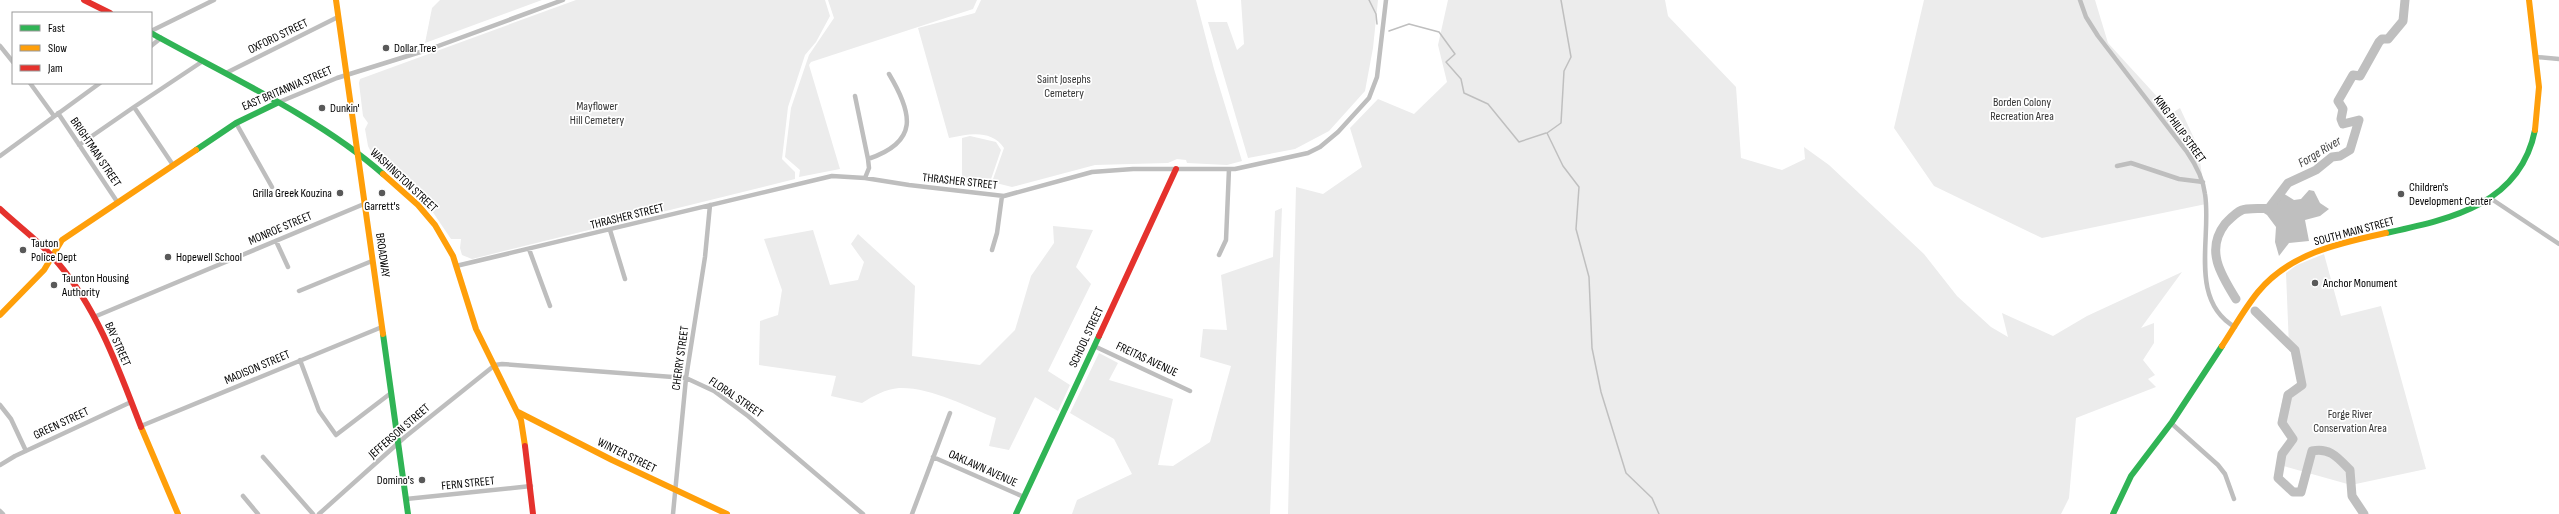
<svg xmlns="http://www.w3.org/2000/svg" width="2559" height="514" viewBox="0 0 2559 514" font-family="'Sofia Sans Condensed',sans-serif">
<rect width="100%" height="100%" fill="#fff"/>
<path fill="#ececec" d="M440,0H542L425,43L432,8Z
M576,0H825L830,16L816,42L805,55L788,107L782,159L795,172V179L472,259L462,255L460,248L461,239H451L430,208L388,172V167L371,152L368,146L365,129L368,123L363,116L359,83L360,79Z
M828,0H977L973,9L811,62L809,65L840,169L799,177L800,170L785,157L791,108L809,55L834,18Z
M981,0H1196L1214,69L1242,161L1227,165L1187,163L1186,160L1177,159L1168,163L1095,165L1012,187L992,182L1004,148C991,129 969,134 949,138L918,28L975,13Z
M1241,0H1378L1373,48L1365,91L1329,131L1295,149L1248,158L1208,22H1227L1237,50L1244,44Z
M1448,0H1665L1668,16L1736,87L1741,158L1782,170L1805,159L1804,147L1829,165L1924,254L1957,296L1991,327L2008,337L2002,313L2053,336L2087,316L2182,272L2141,328L2154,323V343L2143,360L2155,375L2148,379L2156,387L2076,418L2069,498L2061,514H1288L1296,187L1323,194L1362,167L1350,128L1378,99L1414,114L1447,82L1438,45Z
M1924,0H2095L2108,43L2172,113L2180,108L2198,147L2206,204L2042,238L1934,186L1894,128Z
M970,136L996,142L1001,150L988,188L962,185V138Z
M1282,208L1270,514H1072L1077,500L1132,474L1114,439L1070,413L1099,353L1118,363L1109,380L1173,399L1158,465L1173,466L1210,442L1231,366L1200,357L1203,329L1227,330L1221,275L1273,257L1275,211Z
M1053,226L1093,230L1076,267L1091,284L1048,371L1070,385L1058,411L1035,397L1009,450L989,446L996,418C967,407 931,387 899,388C886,389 873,396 862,403L831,396L836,376L759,365L760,321L778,315L782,290L764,239L813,230L830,285L858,280L864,262L851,244L858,234L915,286L912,356L980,365L1015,330L1031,276L1054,243Z
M2324,254L2341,316L2381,306L2426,469L2351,485L2280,465V458L2291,442L2278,421L2284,393L2298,387C2300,378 2297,352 2289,347L2286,273L2297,265Z"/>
<path fill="#bfbfbf" d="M2309,190L2314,191L2320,203L2329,209L2320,216L2305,220L2309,241L2289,243L2279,256L2275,242L2276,227L2267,215L2259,210L2258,207L2272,203L2281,192L2294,200L2301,199Z"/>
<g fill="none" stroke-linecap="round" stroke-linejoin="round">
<path stroke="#bfbfbf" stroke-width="1.5" d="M1369,0L1376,14L1377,24
M1561,0L1571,57L1564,71L1561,123L1547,133L1563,166L1579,187L1576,229L1589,277L1592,348L1601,392L1626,473L1652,498L1659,514
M1389,31L1409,24L1439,32L1455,54L1446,62L1461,79L1464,93L1488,104L1519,142L1546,133"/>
<path stroke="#bfbfbf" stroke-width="9" d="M2236,299C2221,275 2205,250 2225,224C2230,219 2235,213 2242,210C2246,208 2262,209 2269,208L2288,183L2316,170L2332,157L2340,156L2350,150L2359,120L2343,124L2341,119L2343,109L2338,101L2353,75L2360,76L2379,42L2382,39H2388L2403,21L2405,0
M2255,311L2295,350L2302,385L2288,395L2282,423L2293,439L2282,454L2278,478L2293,492H2301L2312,451C2330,447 2338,458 2350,470L2352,496L2364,514"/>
<path stroke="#bebebe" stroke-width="4.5" d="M2080,0L2086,17L2098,36L2187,152C2196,165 2203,178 2205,194C2212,236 2188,300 2235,327
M151,31L214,0
M0,46L13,62
M151,46L161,38
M2536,57L2559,59
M226,73L338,17
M30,83L54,116
M855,96L868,159L869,168L865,178
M277,103L337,78L430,49L563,0
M58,113L118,203
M236,123L272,187
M79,145L134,107
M0,156L100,83
M868,159C919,142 913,114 889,74
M173,165L134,107L203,61
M2117,166L2131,163L2179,179L2203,182
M2490,198L2559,244
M610,230L625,279
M276,241L288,267
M529,249L550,306
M992,250L997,233L1002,196
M1219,255L1226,240L1229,169
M456,266L832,176L865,178L909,185L1004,196L1092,172L1133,169H1235L1308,153L1320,147L1338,132L1369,98L1377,77L1386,0
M299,291L372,261
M94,317L364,204
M1094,346L1190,391
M300,360L319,411L336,435L391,393
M0,405L11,419L26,451
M2171,423L2218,465L2225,474L2234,499
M141,426L382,327
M263,457L313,514
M933,457L1024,497
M0,465L15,456L131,402
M243,496L258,514
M406,499L531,486
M0,511L3,514
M319,514L405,437L495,365L502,364L686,378L714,391L748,416L863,514
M673,514L686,378L705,257L710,205
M912,514L950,413"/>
<path stroke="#30b455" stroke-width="6" d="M151,33C226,75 320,118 383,174
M196,150L236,123L277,103
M2386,233C2450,219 2520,205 2535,130
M383,334L408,514
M1016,514L1099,336
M2113,514L2131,476L2172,422L2222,346"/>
<path stroke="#ff9f0a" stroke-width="6" d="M336,0L383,334
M2529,0L2539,87L2535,130
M383,174L418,205L435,225L453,256L476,329L521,420L525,446
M0,315L44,270L62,240L196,150
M2222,346C2234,328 2244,309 2258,292C2290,253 2340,243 2386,233
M518,412L612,460L727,514
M141,427L178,514"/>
<path stroke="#e5322d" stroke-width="6" d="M84,0L110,13
M0,209C19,227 41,242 58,263C98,310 119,370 141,427
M1099,336L1176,169
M525,446L533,514"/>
</g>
<g fill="#595959" stroke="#fff" stroke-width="1.5">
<circle cx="386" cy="48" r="4"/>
<circle cx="322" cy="108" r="4"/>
<circle cx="340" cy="193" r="4"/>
<circle cx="382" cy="193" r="4"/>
<circle cx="2401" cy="194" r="4"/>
<circle cx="23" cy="250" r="4"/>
<circle cx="168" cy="257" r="4"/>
<circle cx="2315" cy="283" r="4"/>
<circle cx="54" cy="285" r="4"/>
<circle cx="422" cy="480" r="4"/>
</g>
<g text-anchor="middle" stroke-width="3.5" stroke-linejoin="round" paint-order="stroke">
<g font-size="12" fill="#000" stroke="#fff">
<text transform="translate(278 36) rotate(-26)" y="4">OXFORD STREET</text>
<text transform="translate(287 88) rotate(-23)" y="4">EAST BRITANNIA STREET</text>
<text transform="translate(2180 129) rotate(54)" y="4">KING PHILIP STREET</text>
<text transform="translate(96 152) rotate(56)" y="4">BRIGHTMAN STREET</text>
<text transform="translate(404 180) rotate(43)" y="4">WASHINGTON STREET</text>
<text transform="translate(960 181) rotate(6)" y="4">THRASHER STREET</text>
<text transform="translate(627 216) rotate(-14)" y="4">THRASHER STREET</text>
<text transform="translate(280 228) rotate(-23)" y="4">MONROE STREET</text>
<text transform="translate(2354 231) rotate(-15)" y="4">SOUTH MAIN STREET</text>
<text transform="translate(383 255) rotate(82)" y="4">BROADWAY</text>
<text transform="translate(1086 337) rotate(-65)" y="4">SCHOOL STREET</text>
<text transform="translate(118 344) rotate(66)" y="4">BAY STREET</text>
<text transform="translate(680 358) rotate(-82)" y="4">CHERRY STREET</text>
<text transform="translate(1147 359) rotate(25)" y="4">FREITAS AVENUE</text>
<text transform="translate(257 367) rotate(-23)" y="4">MADISON STREET</text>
<text transform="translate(736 397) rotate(34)" y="4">FLORAL STREET</text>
<text transform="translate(61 423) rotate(-25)" y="4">GREEN STREET</text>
<text transform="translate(399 431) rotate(-41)" y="4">JEFFERSON STREET</text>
<text transform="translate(627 455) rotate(26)" y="4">WINTER STREET</text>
<text transform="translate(983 468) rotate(24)" y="4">OAKLAWN AVENUE</text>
<text transform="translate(468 483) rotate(-6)" y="4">FERN STREET</text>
</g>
<g font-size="12" fill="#000" stroke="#fff" text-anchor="start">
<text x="394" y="52">Dollar Tree</text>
<text x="330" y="112">Dunkin'</text>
<text x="2409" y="191">Children's<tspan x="2409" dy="14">Development Center</tspan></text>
<text x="332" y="197" text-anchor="end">Grilla Greek Kouzina</text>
<text x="382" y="210" text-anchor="middle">Garrett's</text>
<text x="31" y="247">Tauton<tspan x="31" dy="14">Police Dept</tspan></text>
<text x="176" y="261">Hopewell School</text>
<text x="62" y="282">Taunton Housing<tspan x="62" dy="14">Authority</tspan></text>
<text x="2323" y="287">Anchor Monument</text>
<text x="414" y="484" text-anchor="end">Domino's</text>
</g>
<g font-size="12" fill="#333" stroke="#fff">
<text x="1064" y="83">Saint Josephs<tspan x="1064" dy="14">Cemetery</tspan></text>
<text x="2022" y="106">Borden Colony<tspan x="2022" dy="14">Recreation Area</tspan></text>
<text x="597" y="110">Mayflower<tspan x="597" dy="14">Hill Cemetery</tspan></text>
<text x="2350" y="418">Forge River<tspan x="2350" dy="14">Conservation Area</tspan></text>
</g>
<g font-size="13" font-style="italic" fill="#444" stroke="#fff">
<text transform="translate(2319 151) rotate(-31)" y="5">Forge River</text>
</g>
</g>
<rect x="12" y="12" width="140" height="72" fill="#ffffff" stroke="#999999"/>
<rect x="20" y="25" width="20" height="6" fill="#30b455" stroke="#999999"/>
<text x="48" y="32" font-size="12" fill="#000000">Fast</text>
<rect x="20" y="45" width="20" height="6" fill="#ff9f0a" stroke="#999999"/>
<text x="48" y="52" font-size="12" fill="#000000">Slow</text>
<rect x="20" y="65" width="20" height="6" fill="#e5322d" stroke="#999999"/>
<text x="48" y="72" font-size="12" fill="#000000">Jam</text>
</svg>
